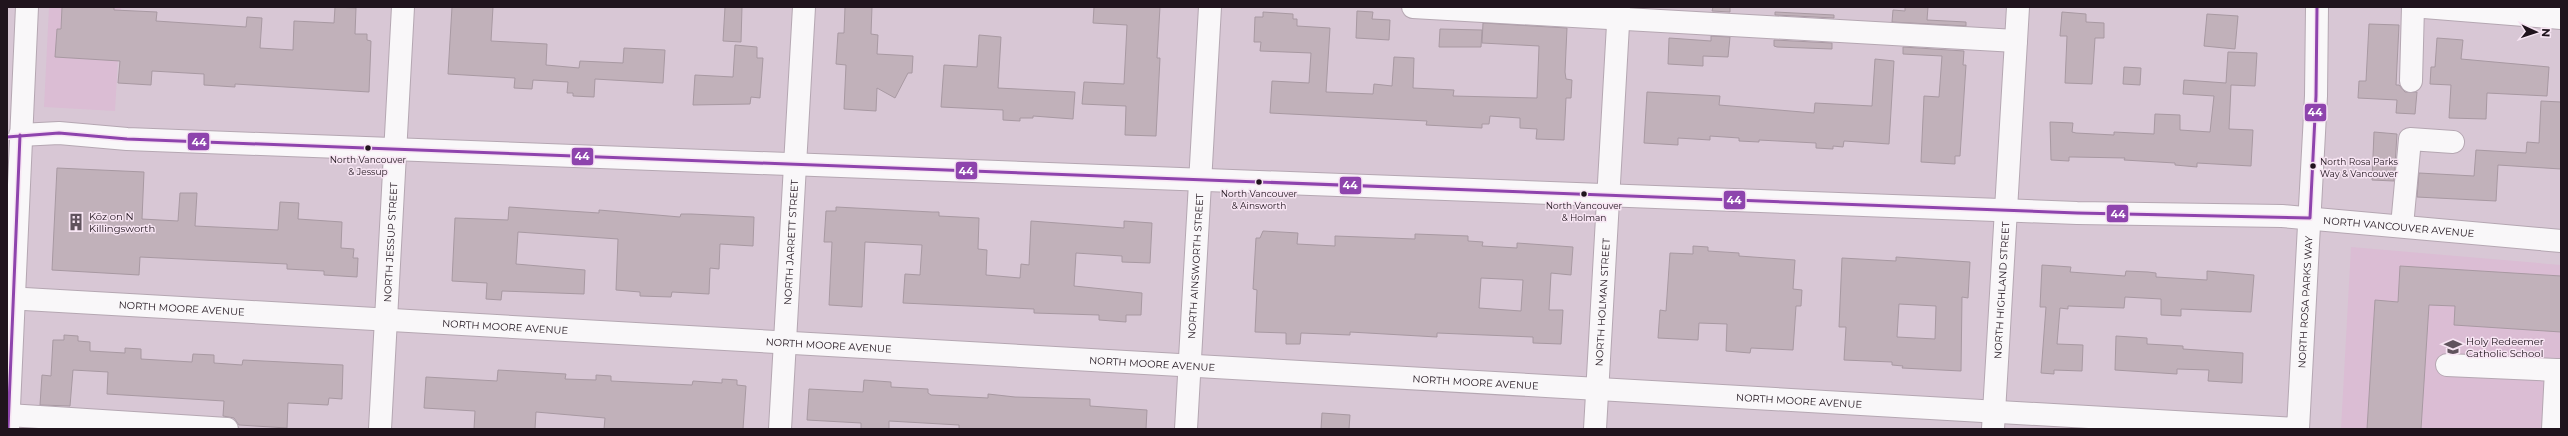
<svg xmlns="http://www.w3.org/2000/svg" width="2568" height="436" viewBox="0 0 2568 436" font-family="Montserrat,sans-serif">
<rect width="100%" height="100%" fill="#d8c7d5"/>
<path fill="#dbbdd4" d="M49,7H121L115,111L44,107Z
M2351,247L2561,265V429H2341Z"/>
<path fill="#c1b1ba" stroke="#a899a2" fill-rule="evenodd" d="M62,7H114V10L157,12L156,21L246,27L247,17L262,18L260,48L293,50L294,21L334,23L335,7L356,8L355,34H367V40L371,41L369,92L235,84V87L204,85V74L152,71L151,85L118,83L120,61L55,57L57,29H61Z
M452,7H493L491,41L547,44L546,65L579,68L580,61L623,63L624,48L665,50L663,83L595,79L594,97L573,96V93H567L568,82L533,80L532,89L514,88L515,78L448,74Z
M725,7H742L741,42L723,41Z
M845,7H872L871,34L878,35L877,54L913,56L912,73H908L895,98L877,88L876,111L844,109L846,65L836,64L838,33H844Z
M1094,7H1160L1157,58H1160L1156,136L1125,135L1126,106L1082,104L1084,82L1124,84L1127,25L1093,23Z
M1713,7H1730V12L1712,11Z
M1905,7H1928L1927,20L1966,22V26L1892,22L1893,10L1905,11Z
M1357,11L1373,12L1372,19L1390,20L1389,40L1356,38Z
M1263,12L1293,14V19H1297V26L1330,28L1326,92L1373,94L1374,84L1392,86L1394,57L1414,58L1413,88L1454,90L1453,96L1537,98L1539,46L1482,43L1483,23L1567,28L1565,72L1566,79L1572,80L1571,98H1566L1564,140L1536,139L1537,129L1520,128V118L1490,116L1489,124H1482V128L1426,125L1427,121L1270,113L1272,81L1309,83L1311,53L1260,51L1261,42H1254L1255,17H1263Z
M1775,12L1834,15V18L1775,15Z
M2062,12L2086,14V22L2104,23V38H2095L2092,84L2065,83L2067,36H2060Z
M2207,14L2238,16L2235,49L2204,46Z
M2369,24L2399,25L2396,85H2399L2405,92H2417L2415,114L2396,113L2397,100L2358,98L2359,81H2366Z
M1440,29L1482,30L1481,47H1439Z
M979,35L1001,37L998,88L1075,92L1073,119L1033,116V118H1020V121L1003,120V110L941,107L944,65L977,67Z
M1711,36L1730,37L1728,57L1703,56V66L1668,64L1669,38L1711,41Z
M2437,38L2463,40L2461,59L2549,67L2547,96L2487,93L2486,119L2449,118L2451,85L2430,84L2431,67H2435Z
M1774,40L1832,43V49L1777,47L1774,46Z
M735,45L757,47V58H763L760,98L751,97L750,104L693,105L695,75L733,77Z
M1903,47L1964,51L1963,65H1966L1960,156H1955V164L1921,162L1924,96L1939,97L1942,56L1903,54Z
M2228,52L2257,53L2255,86L2231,85L2229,129L2253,130L2251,166L2197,163V167L2175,165V163L2124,160L2125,158L2074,157H2069V161L2051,160L2050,122L2073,123L2072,132L2076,133L2114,135V132L2154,134L2155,114L2180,115V130L2210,132L2214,96L2183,94L2184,80L2226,83Z
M1875,59L1894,61L1889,144L1844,141L1843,147L1833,146V149L1816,148V143L1759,140V142L1739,141V138L1710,136V140L1678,138V145L1644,143L1647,92L1720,96L1719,105L1814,113L1815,103L1872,106Z
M2124,67L2141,68L2140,85L2123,84Z
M2541,101L2561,102V169L2498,165L2496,201L2417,197L2419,173L2474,176L2476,150L2526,153L2527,142L2539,143Z
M2374,132L2397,134L2394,181L2372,180Z
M57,168L144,172L142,219L178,221L180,193H197L195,226L278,230L280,202L299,203L298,219L342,222L341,248L354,249L353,258H358L357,277L324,275V271L287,269V264L140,257L139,275L52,270Z
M509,207L599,213V210L680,217L681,214H691L754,217L753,246L720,244L719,269L710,268L709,294L672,292L671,297L640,296V292L616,290L618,239L518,232L516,264L585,270L584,294L502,291L501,300L486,299L487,283L452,281L455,218L508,220Z
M836,207L932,212H939V216L979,218L978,249L987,250L986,275L1020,278L1021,264L1029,265L1031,221L1124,228V221L1152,223L1150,263L1122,262V256L1076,253L1074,286L1142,293L1141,315H1126V322L1099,320V315L1034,313V309L903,303L905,274L920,275L922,245L865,242L862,307L829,305L832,242H824L826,211H836Z
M1263,231L1298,233L1297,244L1335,246V236L1415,239V234L1468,236V241L1483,242L1482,246L1517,248V243L1573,247L1571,275L1551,273L1549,310H1563L1561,344L1533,343V337L1437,333V337L1350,332V335L1301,333L1300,344H1286V333L1255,332L1257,290L1253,289L1256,238H1260ZM1481,278L1523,280L1521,311L1479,308Z
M1693,246L1708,247V251L1739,253V256L1795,260L1793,289L1802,290L1801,306H1796L1793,350L1751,348L1750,353L1726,351L1727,324L1699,323L1698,340L1658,338L1660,310L1666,311L1670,253L1693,254Z
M1896,257L1970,262L1968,298L1962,297L1961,371L1902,368L1903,366L1892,365V362L1844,360L1846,327H1839L1842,258L1896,261ZM1899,304L1936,306L1935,339L1897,337Z
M2042,265L2071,267L2070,272L2125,276L2126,271L2148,272L2156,273V277L2207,280V271L2254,275L2251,312L2181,309V316L2161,315V299L2125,297L2124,308L2068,306V309L2060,308L2057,344L2083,345L2082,371L2054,370V374L2041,373L2046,307H2040Z
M2400,266L2561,276V332L2454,325L2455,306L2429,305L2421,429H2367L2375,300L2398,302Z
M64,335L78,336V341L90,342V351L125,353V348L141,349V359L192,362L193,354L214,355V363L242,365L243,360L343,365L342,399L329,398L328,405L288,403L287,428L239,425L234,418L223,416L224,401L107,394L108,372L73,370L70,406L40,405L42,375L51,376L53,340H64Z
M2116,336L2147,338V344L2183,346V349L2243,353L2242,383L2208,381L2209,370L2177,369V374L2115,370Z
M498,370L566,374L565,379L596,380V375L611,376V381L692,385L693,381L722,383V379L737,380V385L746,386L743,429H604L605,418L536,412L535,429H474L475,411L424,408L426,377L497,381Z
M864,380L891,382V387L928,389V393L931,395L988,398V394L1015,397L1090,399V406L1147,410L1146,429H959V425L889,421V429H861V423L807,420L809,389L863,392Z
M1322,413L1350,415L1349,429H1321Z"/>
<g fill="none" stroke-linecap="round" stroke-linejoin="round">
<g stroke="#b5a7b2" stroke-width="24">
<g id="minor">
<path d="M1413,7L2016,41"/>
<path d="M2424,7L2561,18"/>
<path d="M2411,81L2413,7"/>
<path id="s1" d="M20,135L59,133L127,139L2077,213L2282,216L2561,241"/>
<path d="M2402,226L2410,139L2453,142"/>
<path id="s2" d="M7,298L2298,429"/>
<path d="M2447,365L2556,370"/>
<path d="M8,415L227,429"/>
<path id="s3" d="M380,429L403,7"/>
<path id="s4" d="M780,429L804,7"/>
<path id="s5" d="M1186,429L1210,7"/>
<path id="s6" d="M1595,429L1619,7"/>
<path id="s7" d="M1993,429L2018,7"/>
<path id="s8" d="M2298,429L2316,96L2317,7"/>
<path d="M2553,429L2556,370H2561"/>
</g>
</g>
<g stroke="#b5a7b2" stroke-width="24">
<path id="major" d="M8,429L27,7"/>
</g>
<use href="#minor" stroke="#f9f7f9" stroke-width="22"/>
<use href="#major" stroke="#f9f7f9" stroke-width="22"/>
<g stroke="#f7e5f3" stroke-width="6">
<path id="bus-1" d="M7,137L59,133L127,139L2077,213L2310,218
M2310,218L2316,96L2317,7
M8,429L20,135"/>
</g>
<use href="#bus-1" stroke="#8e44ad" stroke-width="3"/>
</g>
<defs>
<g id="building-bare" transform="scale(1.38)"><path d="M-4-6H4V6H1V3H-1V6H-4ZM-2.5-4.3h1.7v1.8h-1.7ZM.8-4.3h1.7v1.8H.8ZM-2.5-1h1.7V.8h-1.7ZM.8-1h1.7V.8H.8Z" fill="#60535d" stroke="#f7e5f3" stroke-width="2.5" paint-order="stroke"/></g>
<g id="school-bare" transform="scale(1.38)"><path d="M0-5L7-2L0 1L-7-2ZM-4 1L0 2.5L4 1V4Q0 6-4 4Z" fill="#60535d" stroke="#f7e5f3" stroke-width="2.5" paint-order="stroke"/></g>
</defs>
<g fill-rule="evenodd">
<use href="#building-bare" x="76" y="222"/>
<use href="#school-bare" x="2453" y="347"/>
</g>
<g fill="#20141d" stroke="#f7e5f3" stroke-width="1.5">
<circle cx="368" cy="148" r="3.5"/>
<circle cx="2313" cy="166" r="3.5"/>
<circle cx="1259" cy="182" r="3.5"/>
<circle cx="1584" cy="194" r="3.5"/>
</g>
<g text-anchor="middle" stroke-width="3" stroke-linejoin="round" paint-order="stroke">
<g font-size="9" fill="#20141d" stroke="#f7e5f3">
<text x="368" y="163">North Vancouver<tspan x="368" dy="12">&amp; Jessup</tspan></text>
<text x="2320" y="165" text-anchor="start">North Rosa Parks<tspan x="2320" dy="12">Way &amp; Vancouver</tspan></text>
<text x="1259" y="197">North Vancouver<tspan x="1259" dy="12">&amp; Ainsworth</tspan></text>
<text x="1584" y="209">North Vancouver<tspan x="1584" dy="12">&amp; Holman</tspan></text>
</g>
<g font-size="10" fill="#20141d" stroke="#f7e5f3" text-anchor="start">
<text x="89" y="220">Kōz on N<tspan x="89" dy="12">Killingsworth</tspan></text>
<text x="2466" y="345">Holy Redeemer<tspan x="2466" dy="12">Catholic School</tspan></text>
</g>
<g font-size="10" fill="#20141d" stroke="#f7e5f3">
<text dy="4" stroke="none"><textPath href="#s1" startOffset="2381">NORTH VANCOUVER AVENUE</textPath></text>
<text dy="4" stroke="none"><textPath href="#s3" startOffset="187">NORTH JESSUP STREET</textPath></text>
<text dy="4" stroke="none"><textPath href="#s4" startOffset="187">NORTH JARRETT STREET</textPath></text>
<text dy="4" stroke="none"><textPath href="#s5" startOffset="163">NORTH AINSWORTH STREET</textPath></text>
<text dy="4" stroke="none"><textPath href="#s7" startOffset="139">NORTH HIGHLAND STREET</textPath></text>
<text dy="4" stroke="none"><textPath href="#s6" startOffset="127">NORTH HOLMAN STREET</textPath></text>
<text dy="4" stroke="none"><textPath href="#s8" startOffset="127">NORTH ROSA PARKS WAY</textPath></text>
<text dy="4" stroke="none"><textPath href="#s2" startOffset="175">NORTH MOORE AVENUE</textPath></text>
<text dy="4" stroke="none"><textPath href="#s2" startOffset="499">NORTH MOORE AVENUE</textPath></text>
<text dy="4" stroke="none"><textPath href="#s2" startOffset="823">NORTH MOORE AVENUE</textPath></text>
<text dy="4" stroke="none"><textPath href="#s2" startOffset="1147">NORTH MOORE AVENUE</textPath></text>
<text dy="4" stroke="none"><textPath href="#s2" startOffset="1471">NORTH MOORE AVENUE</textPath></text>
<text dy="4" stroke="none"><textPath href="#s2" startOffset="1795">NORTH MOORE AVENUE</textPath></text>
</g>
</g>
<g stroke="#f7e5f3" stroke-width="1.5">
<rect x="2304" y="103" width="23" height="19" rx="4" fill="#8e44ad"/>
<rect x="187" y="132" width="23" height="19" rx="4" fill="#8e44ad"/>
<rect x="571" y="147" width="23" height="19" rx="4" fill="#8e44ad"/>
<rect x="955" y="161" width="23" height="19" rx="4" fill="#8e44ad"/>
<rect x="1339" y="176" width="23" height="19" rx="4" fill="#8e44ad"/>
<rect x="1723" y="190" width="23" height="20" rx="4" fill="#8e44ad"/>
<rect x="2106" y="204" width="23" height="19" rx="4" fill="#8e44ad"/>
</g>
<g font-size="11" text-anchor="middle" font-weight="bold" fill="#fff">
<text x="2315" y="116">44</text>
<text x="199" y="146">44</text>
<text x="582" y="160">44</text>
<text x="966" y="175">44</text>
<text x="1350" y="189">44</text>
<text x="1734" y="204">44</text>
<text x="2118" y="218">44</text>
</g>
<rect width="2568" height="436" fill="none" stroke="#20141d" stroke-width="16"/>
<g transform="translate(2536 32) rotate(93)" stroke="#f7e5f3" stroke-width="3" paint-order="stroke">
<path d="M0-3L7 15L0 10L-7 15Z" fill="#20141d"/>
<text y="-6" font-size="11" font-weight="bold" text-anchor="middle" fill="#20141d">N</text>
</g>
</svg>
